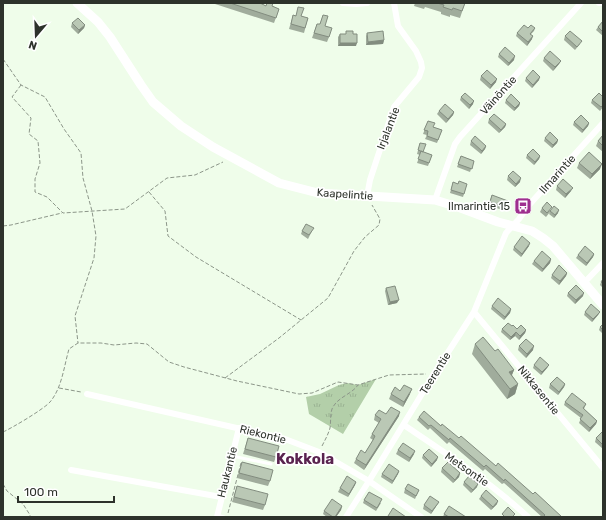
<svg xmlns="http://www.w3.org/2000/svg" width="606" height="520" viewBox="0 0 606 520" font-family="Rubik,sans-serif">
<defs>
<pattern id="park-tufts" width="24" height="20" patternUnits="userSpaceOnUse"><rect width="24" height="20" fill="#b3cfa9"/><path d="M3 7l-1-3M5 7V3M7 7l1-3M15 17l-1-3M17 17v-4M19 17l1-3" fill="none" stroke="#9ab292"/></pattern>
</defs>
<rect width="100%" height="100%" fill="#effdea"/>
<path fill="url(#park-tufts)" d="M376,379L343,434L309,414L306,397L320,394L339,385L347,383L358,385Z"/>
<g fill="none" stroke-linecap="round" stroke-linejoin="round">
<path stroke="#8c9689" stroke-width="1" stroke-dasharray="4 2" stroke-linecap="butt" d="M3,59L21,85L45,97L64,129L81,153L83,178L92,211L96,236L94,258L75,316L78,343
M21,85L12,97L31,118L29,134L38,141L40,163L35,179V192L47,197L63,213L125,209L167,178L195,175L223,162
M149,192L165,211L168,236L196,257L301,320
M3,226L11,225L62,213
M225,378L279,338L328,298L354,251L365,237L379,225L380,219L372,205
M59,388L81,392
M3,432C12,428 44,409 50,402C62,388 64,366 69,349L78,343H101L114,345L136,343L147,344L169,362L184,367L237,381L299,394L312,393L338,382L358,385L389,375L426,374
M322,446C325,440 328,435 330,428C331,422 330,415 332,409C337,397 351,395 358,385
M3,484L7,491L23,504L30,515V517
M228,513L241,463"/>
<path stroke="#fff" stroke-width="3" d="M232,456L271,464
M217,515L224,517"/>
<path stroke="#fff" stroke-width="6" d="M343,3L356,4L367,3
M599,3H603
M367,196L370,180L394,107L419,77L422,68L421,62L416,51L398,26L394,3
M435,200L455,144L460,137L581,3
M584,283L603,263
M474,312L603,468
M87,394L285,439L319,452L369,481L421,517
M404,425C447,454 490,482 528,517
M71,470L221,497
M217,517L239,428
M346,517L369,481L434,374L474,312L506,233L519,219L529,205L603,123"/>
<path stroke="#fff" stroke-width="9" d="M77,3L98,22L110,37L141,85L153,102L181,126L213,147L279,183L318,193L435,200L458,207L498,222L532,231L543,238L553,246L603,305"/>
</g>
<path fill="#a0ac9c" d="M215,3H260L266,6H272L279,9L274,23L215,4Z
M414,3H465L460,18L450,15V17L441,14V12L425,7L424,9L414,6L415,3Z
M293,15L308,18L304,33L289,29Z
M323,15L325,26L329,37L327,42L312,38L317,24H320Z
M603,21V36L596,30L598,27Z
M72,23L85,25L84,28L78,34L71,27Z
M528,28H535L534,31L531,34L532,39L527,46L516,36L517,33Z
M346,31L356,46H338V37L340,34H346Z
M367,33L384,40L383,44L366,45V36Z
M565,36L580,44L575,50L564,40Z
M499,54L514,60L508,66L498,57Z
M544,58L561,61L559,64L553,71L543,61Z
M481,76L496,82L490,89L480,80Z
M526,78L539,80L532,88L525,81Z
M461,97L473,104L469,109L460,100Z
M506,100L520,103L519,106L514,111L505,103Z
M592,100L603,107L600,111L591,103Z
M439,111L454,112L453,115L446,123L437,114Z
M489,119L506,124L505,127L499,133L488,123Z
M428,121L433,127L442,130L437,143L425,139L427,135L423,134Z
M574,122L589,123L588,126L582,133L573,125Z
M603,135V152L596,146L598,141Z
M545,138L558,140L557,143L552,148L544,141Z
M471,141L486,146L485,149L481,154L470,145Z
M420,143L423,152L432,155L428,166L417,163L420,155L417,154Z
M527,155L540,156L539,159L534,165L526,158Z
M461,156L474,161L470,172L457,167Z
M579,163L600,169L590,179L577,168Z
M508,176L520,182L515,187L507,180Z
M453,182L458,184H467L463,197L450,193Z
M557,186L571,191L565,198L556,190Z
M492,195L506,207L505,211L488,205Z
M542,208L558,213L554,218L549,214L550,212L546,217L540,212Z
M302,231H312L308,239L301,234Z
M529,246L521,257L513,250L514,247Z
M594,254L593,257L586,266L576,258L578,255Z
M551,259L550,263L542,272L532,264L534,261Z
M567,273L566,276L559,285L551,278L552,275Z
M603,279V288L600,285L601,282Z
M386,288L397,303L388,305L385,291Z
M568,293L583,296L575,304L567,296Z
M492,306L511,309L510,313L504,320L491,309Z
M585,312H600L598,315L592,322L584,315Z
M603,324V334L599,330L600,327Z
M512,326L517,329L526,330L525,333L519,340L515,336L510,340L501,332L502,329Z
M475,344L495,351L514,370L512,375L518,384L515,394L507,399L472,354Z
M519,346L533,350L526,358L518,350Z
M534,365H549L547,368L541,375L533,368Z
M550,384H565L564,387L558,395L549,388Z
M400,391L410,394L403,407L389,399L391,394Z
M565,402L586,404L584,409L597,421L596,424L589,432L579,423L581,418L564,405Z
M386,414L399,416L364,470L354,463L356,459L365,453L373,440L370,438L372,434L379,423L374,420L375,415Z
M419,417L441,426L533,494L562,517H542L504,483L502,484L485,469L483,471L449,442L447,444L430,428L428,430L417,420Z
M603,431V449L595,442L596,438Z
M248,438L276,457L274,462L243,454Z
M398,450L414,454L409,462L396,454Z
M423,455L437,460L431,467L422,458Z
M242,462L270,481L268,486L237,478Z
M442,468L460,473L459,477L453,483L441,472Z
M399,471L398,474L392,484L381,477L382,474Z
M356,482L355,485L348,497L338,492L340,488Z
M464,482L477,487L471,493L463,485Z
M237,486L265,505L263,510L232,502Z
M405,489L419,490L415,499L404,493Z
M481,496L497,504L491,510L479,499Z
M364,500L381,503L376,511L363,503Z
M439,502L431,514L423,509L424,505Z
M342,506L341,510L336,517H327L323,514L324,511Z
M444,514L466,517H443Z"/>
<path fill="#828c7f" d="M85,25L84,28L78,34L79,30Z
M533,36L532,39L527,46L528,42Z
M384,40L383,44L366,45L368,42Z
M340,43H357L356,46H338Z
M515,56L514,60L508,66L509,63Z
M561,61L559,64L553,71L555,67Z
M540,77L539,80L532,88L533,85Z
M497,79L496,82L490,89L491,85Z
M474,101L473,104L469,109L470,105Z
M520,103L519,106L514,111L515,108Z
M454,112L453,115L446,123L448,119Z
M589,123L588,126L582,133L583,130Z
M506,124L505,127L499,133L501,130Z
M558,140L557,143L552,148L553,145Z
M486,146L485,149L481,154L482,151Z
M540,156L539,159L534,165L535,162Z
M602,164L600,169L590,179L592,174Z
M521,178L520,182L515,187L516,184Z
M573,188L571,191L565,198L566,194Z
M559,210L558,213L554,218L555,215Z
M530,243L529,246L521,257L522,254Z
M594,254L593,257L586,266L587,263Z
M551,259L550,263L542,272L543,269Z
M567,273L566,276L559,285L560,281Z
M584,293L583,296L575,304L576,300Z
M399,300L397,303L388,305L390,302Z
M511,309L510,313L504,320L505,317Z
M600,312L598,315L592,322L593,319Z
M526,330L525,333L519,340L520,336Z
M516,332L515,336L510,340L511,337Z
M534,346L533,350L526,358L527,354Z
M549,365L547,368L541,375L542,372Z
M514,370L510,379L509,372Z
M518,384L515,394L507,399L510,389Z
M565,384L564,387L558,395L559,392Z
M412,389L410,394L403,407L404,402Z
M400,412L399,416L364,470L366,465Z
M597,421L596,424L589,432L590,428Z
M415,451L414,454L409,462L410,458Z
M438,457L437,460L431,467L432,464Z
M399,471L398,474L392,484L393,481Z
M460,473L459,477L453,483L455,480Z
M356,482L355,485L348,497L349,494Z
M478,484L477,487L471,493L473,490Z
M498,501L497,504L491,510L493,507Z
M439,502L431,514L432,511Z
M342,506L341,510L336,517H335Z"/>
<path fill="#bac8b5" stroke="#828c7f" d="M230,3H260L266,6L267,3H273L272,6L279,9L276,18Z
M437,3H465L462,11L453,8L452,10L443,7L444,5Z
M298,7L304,8L301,16L308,18L305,28L291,24L293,15L296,16Z
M323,15L328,16L325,26L332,28L329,37L314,33L317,24H320Z
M78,18L85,25L79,30L72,23Z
M603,21V32L598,27Z
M524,25L528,28L531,25L535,28L530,34L533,36L528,42L517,33Z
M346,31H353V34H357V43H340V34H346Z
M383,31L384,40L368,42L367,33Z
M570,31L582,41L577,47L565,36Z
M505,47L515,56L509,63L499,54Z
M550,51L561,61L555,67L544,58Z
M487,70L497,79L491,85L481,76Z
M533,70L540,77L533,85L526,78Z
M465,93L474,101L470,105L461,97Z
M599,93L603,97V105L601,107L592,100Z
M511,94L520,103L515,108L506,100Z
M445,104L454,112L448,119L439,111Z
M494,114L506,124L501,130L489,119Z
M581,115L589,123L583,130L574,122Z
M428,121L435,123L433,127L442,130L438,140L427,136L428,131L424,130Z
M550,132L558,140L553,145L545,138Z
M603,135V146L598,141Z
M475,136L486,146L482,151L471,141Z
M420,143L426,144L423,152L418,150Z
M533,149L540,156L535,162L527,155Z
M421,151L432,155L429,163L418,159Z
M589,152L602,164L592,174L579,163Z
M461,156L474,161L472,169L458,164Z
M513,171L521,178L516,184L508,176Z
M563,179L573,188L566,194L557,186Z
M459,181L467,184L464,194L451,190L453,182L458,184Z
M492,195L508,201L506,207L490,202Z
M547,202L552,207L547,213L542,208Z
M554,206L559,210L555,215L550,211Z
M306,224L314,228L309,235L302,231Z
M522,236L530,243L522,254L514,247Z
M585,246L594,254L587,263L578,255Z
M542,251L551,259L543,269L534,261Z
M559,265L567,273L560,281L552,275Z
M603,279V284L601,282Z
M576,285L584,293L576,300L568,293Z
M395,286L399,300L390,302L386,288Z
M498,298L511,309L505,317L492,306Z
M591,304L600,312L593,319L585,312Z
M508,323L512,326L513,325L517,329L521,325L526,330L520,336L516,332L511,337L502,329Z
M603,324V330L600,327Z
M483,337L495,351L498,349L514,370L509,372L518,384L510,389L475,344Z
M526,339L534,346L527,354L519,346Z
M540,357L549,365L542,372L534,365Z
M557,377L565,384L559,392L550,384Z
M404,385L412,389L404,402L391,394L395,387L400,391Z
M572,393L586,404L583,408L597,421L590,428L580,419L583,415L565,402Z
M391,407L400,412L366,465L356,459L361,450L365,453L373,440L375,436L372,434L381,419L375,415L379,410L386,414Z
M424,411L441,426L442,424L459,438L461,436L496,466L498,463L533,494L535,492L562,517H543L545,515L505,479L504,481L486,465L484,467L450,438L449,440L431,425L429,426L419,417Z
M603,431V445L596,438Z
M248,438L279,446L276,457L245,449Z
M403,443L415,451L410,458L398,450Z
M429,449L438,457L432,464L423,455Z
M242,462L273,470L270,481L239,473Z
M448,462L460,473L455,480L442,468Z
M389,464L399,471L393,481L382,474Z
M347,476L356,482L349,494L340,488Z
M469,476L478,484L473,490L464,482Z
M408,484L419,490L416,496L405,489Z
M237,486L268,494L265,505L234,497Z
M486,490L498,501L493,507L481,496Z
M369,492L382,499L377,508L364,500Z
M430,496L439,502L432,511L424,505Z
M332,499L342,506L335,517H333L324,511Z
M449,506L466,517H449L444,514Z
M508,507L515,514L512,517H505L502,514Z
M393,508L406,517H390L388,516Z"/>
<defs>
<g id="bus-square" transform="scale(0.9)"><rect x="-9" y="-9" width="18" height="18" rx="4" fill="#9e2f8e" stroke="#fff"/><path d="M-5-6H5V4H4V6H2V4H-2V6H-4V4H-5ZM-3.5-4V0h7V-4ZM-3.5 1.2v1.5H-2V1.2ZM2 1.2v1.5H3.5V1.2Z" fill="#fff"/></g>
</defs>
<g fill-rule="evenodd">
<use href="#bus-square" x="523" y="206"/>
</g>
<g text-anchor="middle" stroke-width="3.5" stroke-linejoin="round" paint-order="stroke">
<g font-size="11" fill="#2d322b" stroke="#fff">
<text transform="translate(498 95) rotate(-48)" y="4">Väinöntie</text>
<text transform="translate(388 128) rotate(-69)" y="4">Irjalantie</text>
<text transform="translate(557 174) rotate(-48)" y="4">Ilmarintie</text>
<text transform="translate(345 194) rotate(4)" y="4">Kaapelintie</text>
<text transform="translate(435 373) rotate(-58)" y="4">Teerentie</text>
<text transform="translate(539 390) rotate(51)" y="4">Nikkasentie</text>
<text transform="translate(263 434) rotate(14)" y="4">Riekontie</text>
<text transform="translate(467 469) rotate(35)" y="4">Metsontie</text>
<text transform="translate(227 472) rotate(-76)" y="4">Haukantie</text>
</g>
<g font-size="11" fill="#2d322b" stroke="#fff" text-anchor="end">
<text x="510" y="210">Ilmarintie 15</text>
</g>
<g font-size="15" font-weight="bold" fill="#59234f" stroke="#fff">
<text x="305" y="464">Kokkola</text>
</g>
</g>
<rect width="606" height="520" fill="none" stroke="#2d322b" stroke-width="8"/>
<g transform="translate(36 36) rotate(199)" stroke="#ffffff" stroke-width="3" paint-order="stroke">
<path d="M0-3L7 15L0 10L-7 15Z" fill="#2d322b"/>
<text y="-6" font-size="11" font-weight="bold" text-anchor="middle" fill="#2d322b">N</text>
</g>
<path d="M18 496v6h96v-6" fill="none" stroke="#2d322b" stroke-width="2"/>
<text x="24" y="496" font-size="12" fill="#2d322b" stroke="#ffffff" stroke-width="3" paint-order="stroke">100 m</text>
</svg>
